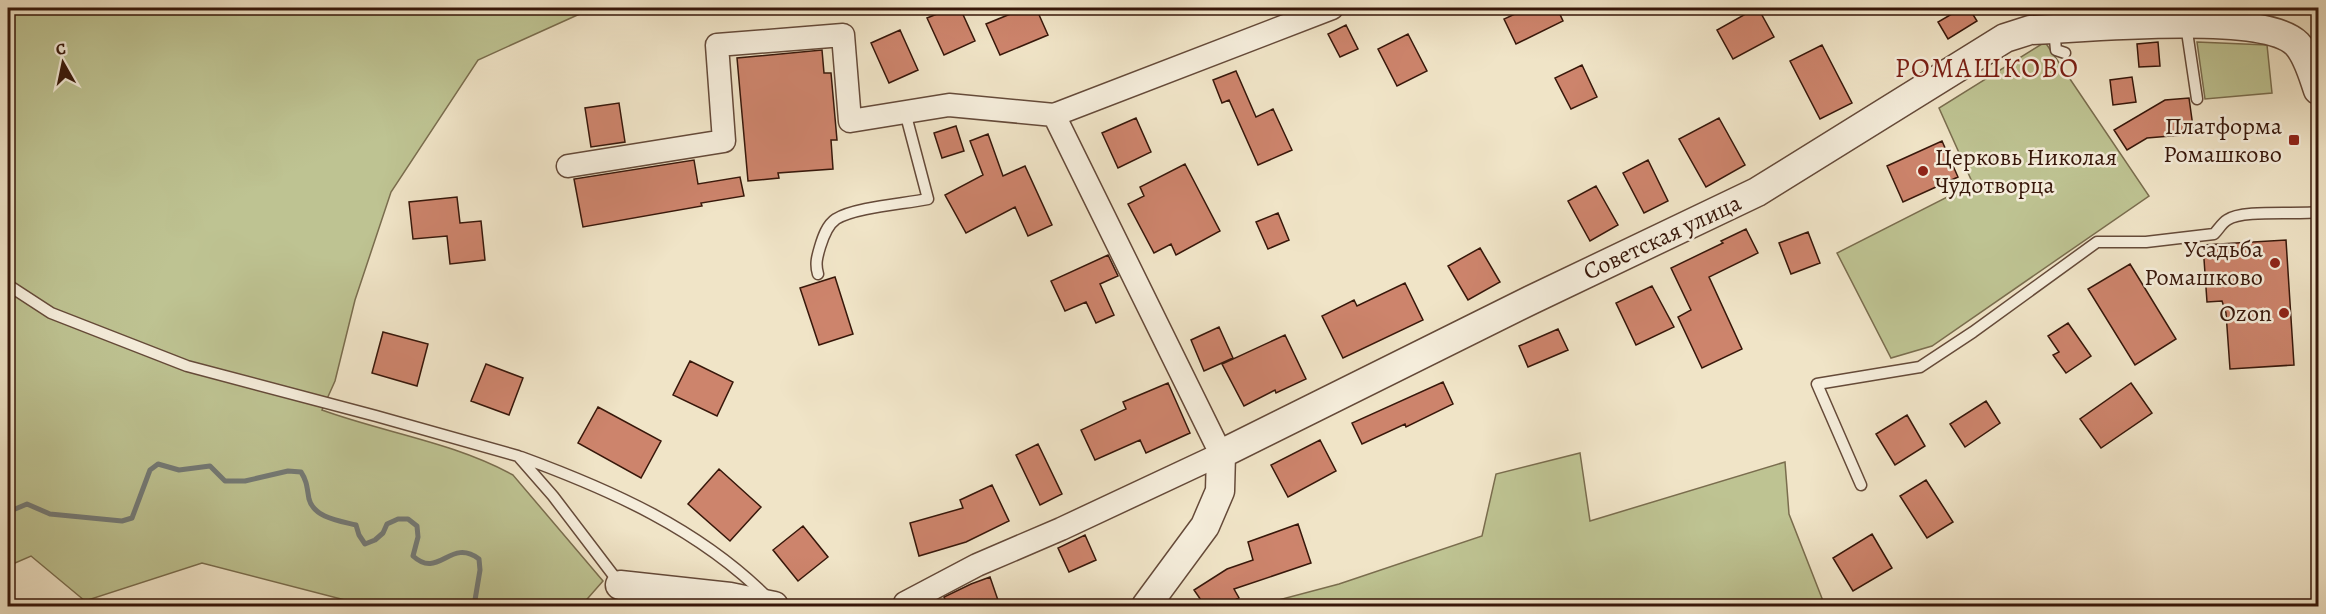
<svg xmlns="http://www.w3.org/2000/svg" width="2326" height="614" viewBox="0 0 2326 614" font-family="Alegreya,serif">
<rect width="100%" height="100%" fill="#f0e4c7"/>
<filter id="stains"><feTurbulence type="fractalNoise" baseFrequency=".00333" numOctaves="4"/><feColorMatrix values="0 0 0 0 .2 0 0 0 0 .09 0 0 0 0 .02 0 0 0 .5 -.17"/></filter>
<radialGradient id="worn" r=".72"><stop offset=".6" stop-color="#630" stop-opacity="0"/><stop offset="1" stop-color="#630" stop-opacity=".3"/></radialGradient>
<path fill="#bec392" stroke="#7a6d4e" stroke-width="1.5" d="M8,8H593L478,60L391,192L355,300L335,381L322,410C385,433 453,442 513,475L603,581L581,606H368L202,563L85,601L31,556L8,566Z
M2045,42L2149,196L1932,346L1891,358L1837,253L1973,184L1939,108Z
M2197,42L2267,45L2272,93L2205,99Z
M1580,453L1590,521L1785,462L1789,514L1825,606H1256L1339,584L1482,536L1496,474Z"/>
<g fill="none" stroke-linecap="round" stroke-linejoin="round">
<path stroke="#747a76" stroke-width="5" d="M8,512L27,504L50,514L122,521L132,518L150,470L158,464L179,470L210,466L225,481H245L288,471L301,472C307,481 307,488 309,499C314,518 340,521 356,525L359,535L365,544L375,540L383,533L387,524L398,519H408L417,526L418,537L413,556C439,580 450,537 479,559L480,570L474,606"/>
</g>
<path fill="#cd846c" stroke="#37170a" stroke-width="1.5" d="M952,8H960L975,41L944,55L927,18Z
M1025,8H1036L1048,35L1000,55L986,24Z
M1528,8H1557L1563,21L1516,44L1504,19Z
M1740,8H1758L1774,37L1733,59L1717,30L1744,15Z
M1962,8H1969L1977,21L1948,39L1938,22Z
M1346,25L1358,49L1340,57L1328,34Z
M900,30L918,70L889,83L871,43Z
M1408,34L1427,71L1397,86L1378,49Z
M2158,42L2160,66L2139,67L2137,44Z
M1822,45L1852,103L1820,119L1790,61Z
M822,50L824,73H831L837,140H831L833,169L778,173L779,178L748,181L737,58Z
M1582,65L1597,97L1571,109L1555,78Z
M1236,71L1256,117L1273,109L1292,150L1258,165L1229,100L1222,103L1213,80Z
M2132,77L2136,102L2113,105L2110,80Z
M2189,98L2194,134L2147,138L2127,150L2114,130L2165,100Z
M619,103L625,142L591,147L585,108Z
M1136,118L1151,152L1118,168L1102,133Z
M1719,118L1745,165L1706,187L1679,139Z
M956,126L964,151L942,158L934,133Z
M988,134L1003,176L1025,166L1052,225L1028,236L1015,207L966,233L945,195L983,175L970,141Z
M1942,141L1958,177L1903,202L1887,166Z
M694,160L698,184L740,177L744,196L701,203L702,206L583,227L574,179Z
M1648,160L1668,201L1644,213L1623,173Z
M1185,164L1220,231L1176,255L1171,244L1154,253L1128,204L1144,196L1140,187Z
M1596,186L1618,225L1590,241L1568,201Z
M457,197L460,223L481,221L485,260L450,264L447,236L413,239L409,202Z
M1278,213L1289,240L1268,249L1256,222Z
M1746,229L1758,253L1709,277L1742,349L1702,368L1678,317L1691,310L1671,268L1723,243L1721,241Z
M1808,232L1820,263L1791,274L1779,243Z
M2286,240L2294,365L2230,369L2226,313L2222,301L2207,302L2203,245Z
M1480,248L1500,282L1468,300L1448,266Z
M1108,255L1118,276L1100,284L1114,315L1096,323L1086,302L1065,311L1051,281Z
M2130,264L2176,339L2135,365L2088,289Z
M835,277L853,334L819,345L800,288Z
M1405,283L1423,320L1343,358L1322,316L1354,300L1357,306Z
M1652,286L1674,327L1636,345L1616,303Z
M2068,323L2091,356L2066,373L2053,355L2059,352L2048,336Z
M1219,327L1233,358L1204,371L1191,340Z
M1558,329L1568,350L1528,367L1519,346Z
M383,332L428,344L417,386L372,373Z
M1285,335L1306,379L1276,393L1275,390L1244,406L1222,364Z
M690,361L733,382L717,416L673,395Z
M486,364L523,378L509,415L471,401Z
M1443,382L1453,404L1406,427L1405,424L1362,444L1352,423Z
M1168,383L1190,433L1146,453L1140,440L1095,460L1081,430L1126,409L1123,402Z
M2131,383L2152,413L2101,448L2080,419Z
M1986,401L2000,423L1965,447L1950,424Z
M598,407L661,441L641,478L578,443Z
M1907,415L1925,446L1895,465L1876,434Z
M1320,440L1336,471L1288,497L1271,465Z
M1038,444L1062,494L1040,505L1016,455Z
M719,469L761,507L730,541L688,504Z
M1926,480L1953,522L1927,538L1900,496Z
M992,485L1009,521L966,542L919,556L910,523L963,508L960,500Z
M1298,524L1311,563L1234,589L1239,598L1222,606H1205L1194,590L1227,569L1253,560L1248,542Z
M803,526L828,557L798,581L773,550Z
M1872,534L1892,568L1853,591L1833,558Z
M1085,535L1096,560L1069,572L1058,548Z
M990,577L1000,606H948L944,597L971,584Z"/>
<g fill="none" stroke-linecap="round" stroke-linejoin="round">
<g stroke="#654a39" stroke-width="13">
<path id="service" d="M2186,25L2197,99
M2054,29L2056,50L2065,53
M818,274C815,264 817,257 820,247C823,237 827,225 836,219C856,207 904,204 928,199L905,112
M8,285L51,313L187,366L376,416L518,456L553,496L620,584
M521,457C611,490 699,529 768,598
M1861,485L1817,384L1920,367L1973,332L2097,242H2146L2214,234C2218,230 2222,223 2227,220C2242,209 2297,215 2318,212"/>
</g>
<g stroke="#654a39" stroke-width="25">
<path id="minor" d="M2099,26L2101,8
M568,166L724,141L717,45L843,35L850,121L949,105L1054,115L1332,8
M905,603L977,565L1061,529L1221,454L1054,115"/>
</g>
<g stroke="#654a39" stroke-width="31">
<path id="tertiary" d="M620,585L730,597L774,606
M1146,606L1205,526L1220,491L1221,454L1531,300L1757,192L2005,38L2030,30L2054,29C2102,26 2266,12 2297,44C2308,56 2313,76 2318,90"/>
</g>
<use href="#service" stroke="#f5eddb" stroke-width="10"/>
<use href="#minor" stroke="#f5eddb" stroke-width="22"/>
<use href="#tertiary" stroke="#f5eddb" stroke-width="28"/>
</g>
<g fill="#8f2418" stroke="#f5eddb" stroke-width="2">
<rect x="2288" y="134" width="12" height="12" rx="3"/>
<circle cx="1923" cy="171" r="6"/>
<circle cx="2275" cy="263" r="6"/>
<circle cx="2284" cy="313" r="6"/>
</g>
<g text-anchor="middle" stroke-width="5" stroke-linejoin="round" paint-order="stroke">
<g font-size="24" fill="#37170a" stroke="#f5eddb" text-anchor="end">
<text x="2282" y="134">Платформа<tspan x="2282" dy="28">Ромашково</tspan></text>
<text x="1935" y="165" text-anchor="start">Церковь Николая<tspan x="1935" dy="28">Чудотворца</tspan></text>
<text x="2263" y="257">Усадьба<tspan x="2263" dy="28">Ромашково</tspan></text>
<text x="2272" y="321">Ozon</text>
</g>
<g font-size="24" fill="#37170a" stroke="#f5eddb">
<text transform="translate(1662 237) rotate(-25)" y="8">Советская улица</text>
</g>
<g font-size="27" letter-spacing="1.5" fill="#7a1f14" stroke="#f5eddb">
<text x="1987" y="77">РОМАШКОВО</text>
</g>
</g>
<rect width="2326" height="614" fill="none" stroke="#f0e4c7" stroke-width="30"/>
<rect x="9" y="9" width="2308" height="596" fill="none" stroke="#37170a" stroke-width="3"/>
<rect x="15" y="15" width="2296" height="584" fill="none" stroke="#37170a" stroke-width="1.5"/>
<g transform="translate(63 63) rotate(351)" stroke="#f5eddb" stroke-width="4.5" paint-order="stroke">
<path d="M0-4.5L10 22L0 15L-10 22Z" fill="#37170a"/>
<text y="-9" font-size="16" font-weight="bold" text-anchor="middle" fill="#37170a">С</text>
</g>
<rect width="100%" height="100%" filter="url(#stains)"/>
<rect width="100%" height="100%" fill="url(#worn)"/>
</svg>
